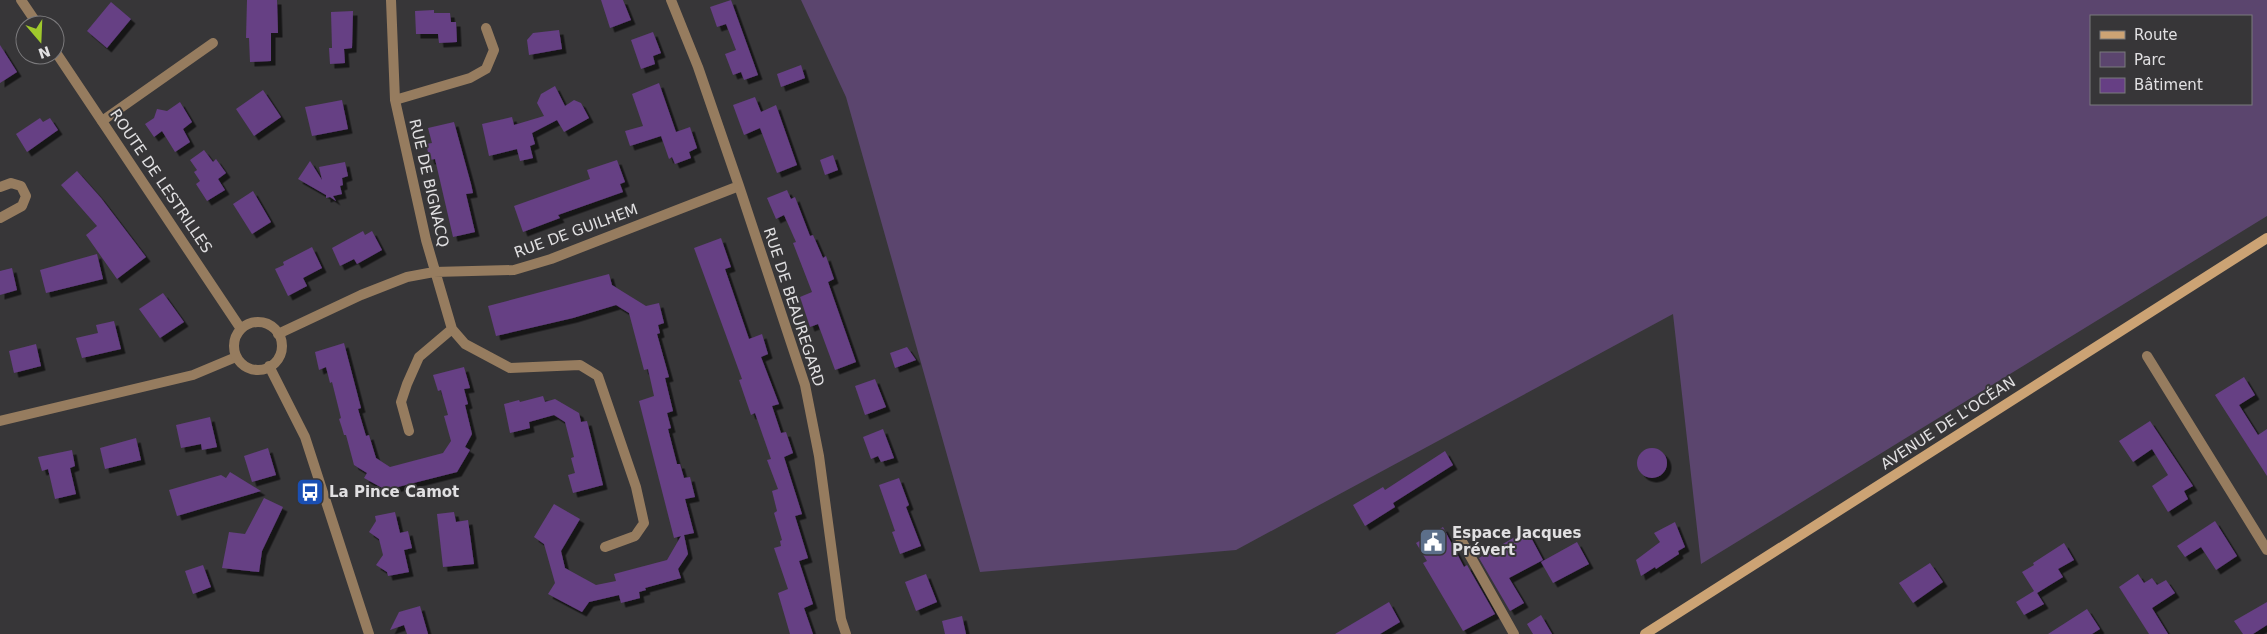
<svg xmlns="http://www.w3.org/2000/svg" width="2267" height="634" viewBox="0 0 2267 634" font-family="'DejaVu Sans',sans-serif">
<defs>
<filter id="shadow"><feDropShadow dx="4.5" dy="4.5" stdDeviation="0" flood-color="#0009"/></filter>
</defs>
<rect width="100%" height="100%" fill="#373638"/>
<path fill="#5b456e" fill-rule="evenodd" d="M801,0H2267V216L1701,564L1673,314L1236,550L980,572L846,97ZM2091,16H2251V104H2091Z"/>
<path fill="#663f84" filter="url(#shadow)" d="M247,0H277L278,33H271V61L250,62L249,38H246Z
M601,0H623L631,20L610,28Z
M731,0L758,75L744,80L741,72L733,75L725,54L736,50L726,24L717,27L710,7Z
M111,2L131,19L107,48L87,31Z
M434,10V13H450L451,22H456L457,42L439,43L438,34H416L415,11Z
M353,11L352,48L344,49L345,63L330,64L329,48H332L331,12Z
M559,30L562,49L529,55L527,40L533,33Z
M653,32L661,53L653,56L655,64L641,69L631,40Z
M0,45L17,72L0,83Z
M801,65L805,78L781,87L777,74Z
M659,83L676,132L690,127L697,148L689,152L691,158L675,164L672,157L669,159L661,136L630,146L625,131L643,126L632,94Z
M555,86L565,106L574,100L581,103L589,118L564,132L557,120L532,133L535,144L530,146L533,158L520,161L517,149L489,156L482,124L512,117L514,125L544,116L537,103L541,94Z
M263,90L281,117L254,136L236,109Z
M755,97L761,112L776,105L797,165L777,173L760,128L744,135L733,105Z
M342,100L348,129L312,136L305,107Z
M180,102L192,122L183,129L190,142L175,152L162,131L154,137L145,124L154,118L157,109L167,111Z
M40,118L43,122L50,118L58,130L27,152L16,134Z
M454,122L471,184L473,193L466,194L475,232L453,237L435,159L430,160L426,144L432,143L428,128Z
M204,150L213,162L216,159L226,173L218,179L225,190L207,201L196,184L200,181L194,172L197,170L190,160Z
M833,155L838,170L825,175L820,160Z
M617,160L625,182L620,184L623,192L558,215L560,218L523,232L514,206L590,179L587,170Z
M310,161L322,180L319,167L345,162L348,176L342,178L343,185L340,186L342,194L333,196L336,201L330,197L326,198V195L298,179Z
M77,171L101,198L146,257L117,279L86,235L97,226L61,185Z
M787,190L791,199L795,197L810,236L813,235L823,258L826,256L834,279L828,282L856,362L835,370L818,324L810,327L800,297L812,292L793,243L796,242L784,215L776,219L767,198Z
M253,191L271,222L252,234L233,204Z
M363,231L365,235L372,231L382,250L357,264L354,259L340,266L332,248Z
M721,238L731,267L725,269L749,339L762,334L768,354L761,357L779,404L772,406L781,433L786,432L793,453L784,457L802,514L795,516L808,558L799,561L813,604L804,608L813,634H790L778,593L788,589L774,548L781,546L780,541L782,540L774,513L777,511L772,491L778,489L767,460L771,459L755,413L751,415L739,380L742,379L694,248Z
M312,247L322,268L303,278L307,286L288,296L275,269L284,265L283,262Z
M97,254L103,279L46,293L40,270Z
M12,268L17,290L0,295V271Z
M609,274L612,285L646,306L659,303L664,323L658,325L660,333L657,334L669,377L665,378L673,411L667,413L671,428L668,429L677,464H680L684,478L690,477L695,497L685,499L694,533L684,535L688,554L678,569L681,578L645,588L646,590L639,592L640,598L621,603L619,595L589,602L582,612L548,594L555,583L544,544L534,537L554,504L580,519L561,551L565,568L596,585L616,581L614,574L667,560L681,536L674,538L639,401L654,396L648,369L644,370L629,313L616,305L573,318L496,336L488,306Z
M163,293L184,322L160,338L139,309Z
M114,321L121,349L82,358L76,338L98,333L96,325Z
M344,343L361,408L358,409L366,436L369,435L376,458L390,467L443,453L451,441L444,416L448,415L441,390L438,391L433,375L464,367L470,388L464,389L468,404L465,405L472,434L465,447L470,450L457,472L386,490L364,478L367,473L354,465L346,435H344L342,428L339,419L341,418L332,382L330,383L326,367L319,370L315,352Z
M36,344L41,366L14,373L9,351Z
M907,347L916,360L895,368L890,353Z
M2244,377L2255,395L2239,405L2258,435L2267,429V476L2215,395Z
M875,379L886,407L865,415L855,386Z
M543,396L545,402L555,399L579,413L581,422L587,421L603,485L573,493L568,475L575,473L571,458L574,457L565,422L554,415L529,422L530,428L510,433L504,404L519,400L520,402Z
M210,417L217,447L202,450L201,444L181,448L176,425Z
M2150,421L2193,486L2184,491L2188,499L2168,512L2152,486L2168,475L2152,449L2133,462L2119,441Z
M883,429L894,458L881,462L878,456L871,459L863,437Z
M136,438L141,460L105,469L100,448Z
M268,448L276,475L252,482L244,456Z
M1637 463a15 15 0 1 1 30 0a15 15 0 1 1-30 0Z
M72,450L75,466L70,468L76,494L55,499L48,469L42,471L38,457Z
M1445,451L1453,465L1393,503L1395,507L1365,526L1353,505L1383,487L1385,490Z
M230,472L261,491L177,516L169,490L221,475L226,478Z
M899,478L909,505L906,507L921,546L900,554L892,532L895,531L879,485Z
M264,498L283,507L262,551L259,572L222,568L229,532L245,534Z
M395,512L400,533L408,531L412,548L404,550L409,572L388,576L387,572L376,565L383,555L379,539L369,532L376,521L375,516Z
M454,512L456,522L468,520L474,564L443,567L437,514Z
M2215,521L2237,556L2216,570L2201,547L2185,557L2177,546Z
M1675,522L1685,547L1678,551L1679,554L1656,569L1655,567L1641,576L1636,560L1660,542L1654,533Z
M1443,527L1464,567L1467,565L1495,614L1463,631L1423,563L1427,561L1416,543Z
M1527,530L1543,560L1509,578L1524,603L1510,611L1479,558Z
M1577,542L1589,564L1553,583L1541,562Z
M2064,543L2074,560L2058,569L2063,577L2037,593L2044,604L2024,615L2016,602L2034,591L2022,572L2034,565L2033,563Z
M1930,563L1943,582L1913,603L1899,583Z
M203,565L211,587L193,594L185,571Z
M926,574L937,602L916,611L905,582Z
M2138,574L2144,583L2152,578L2157,585L2166,580L2175,593L2152,608L2168,634H2149L2119,587Z
M1389,602L1400,622L1380,634H1335Z
M2267,602V625L2253,634H2243L2234,621Z
M420,606L428,634H407L404,625L390,630L399,612Z
M2087,609L2100,629L2092,634H2048Z
M1541,615L1552,634H1533L1527,624Z
M962,616L966,634H945L942,621Z"/>
<g fill="none" stroke-linecap="round" stroke-linejoin="round">
<path stroke="#967c5f" stroke-width="10" d="M102,121L213,43"/>
<path stroke="#967c5f" stroke-width="10" d="M391,0L395,100L426,240L452,329L465,344L510,368L580,365L598,376L636,487L644,523L635,536L605,547
M671,0L698,67L739,186L805,385L819,456L841,619L846,634
M395,100L470,78L486,69L494,50L486,28
M0,187L11,183L21,186L26,196L22,206L0,218
M278,334L361,295L407,277L434,272L514,270L551,259L739,186
M2147,356L2267,550
M0,421L193,375L236,357
M409,431L401,402L407,384L419,357L452,329
M1460,538L1514,634"/>
<path stroke="#967c5f" stroke-width="10" d="M21,0L38,25
M55,51L241,329
M234 346a24 24 0 1 1 48 0a24 24 0 1 1-48 0Z
M269,366L305,437L369,634"/>
<path stroke="#cca374" stroke-width="10" d="M1645,634L2267,238"/>
</g>
<defs>
<g id="bus-square" transform="scale(1.4375)"><rect x="-9" y="-9" width="18" height="18" rx="4" fill="#1a4fb4" stroke="#373638"/><path d="M-5-6H5V4H4V6H2V4H-2V6H-4V4H-5ZM-3.5-4V0h7V-4ZM-3.5 1.2v1.5H-2V1.2ZM2 1.2v1.5H3.5V1.2Z" fill="#fff"/></g>
<g id="civic-square" transform="scale(1.4375)"><rect x="-9" y="-9" width="18" height="18" rx="4" fill="#5c6f8a" stroke="#373638"/><path d="M-.6-6.5H3V-4.5H.6V-3L4-1V1h2V6H-6V1h2V-1L-.6-3ZM-1.2 2.5V6h2.4V2.5Z" fill="#fff"/></g>
</defs>
<g fill-rule="evenodd">
<use href="#bus-square" x="310" y="492"/>
<use href="#civic-square" x="1433" y="542"/>
</g>
<g text-anchor="middle" stroke-width="4" stroke-linejoin="round" paint-order="stroke">
<g font-size="15" fill="#e1e0e2" stroke="#373638">
<text transform="translate(161 181) rotate(56)" y="5">ROUTE DE LESTRILLES</text>
<text transform="translate(429 183) rotate(77)" y="5">RUE DE BIGNACQ</text>
<text transform="translate(576 231) rotate(-20)" y="5">RUE DE GUILHEM</text>
<text transform="translate(794 307) rotate(72)" y="5">RUE DE BEAUREGARD</text>
<text transform="translate(1948 423) rotate(-33)" y="5">AVENUE DE L'OCÉAN</text>
</g>
<g font-size="15" font-weight="bold" fill="#e1e0e2" stroke="#373638" text-anchor="start">
<text x="329" y="497">La Pince Camot</text>
<text x="1452" y="538">Espace Jacques<tspan x="1452" dy="17">Prévert</tspan></text>
</g>
</g>
<rect x="2090" y="15" width="162" height="90" fill="#373638" stroke="#7b7a7c"/>
<rect x="2100" y="31" width="25" height="8" fill="#cca374" stroke="#7b7a7c"/>
<text x="2134" y="40" font-size="15" fill="#e1e0e2">Route</text>
<rect x="2100" y="52" width="25" height="15" fill="#5b456e" stroke="#7b7a7c"/>
<text x="2134" y="65" font-size="15" fill="#e1e0e2">Parc</text>
<rect x="2100" y="78" width="25" height="15" fill="#663f84" stroke="#7b7a7c"/>
<text x="2134" y="90" font-size="15" fill="#e1e0e2">Bâtiment</text>
<g transform="translate(40 40) rotate(161)"><circle r="24" fill="#373638" stroke="#7b7a7c"/>
<path d="M0-4L9 19L0 12L-9 19Z" fill="#a0c92c"/>
<text y="-8" font-size="14" font-weight="bold" text-anchor="middle" fill="#e1e0e2">N</text>
</g>
</svg>
